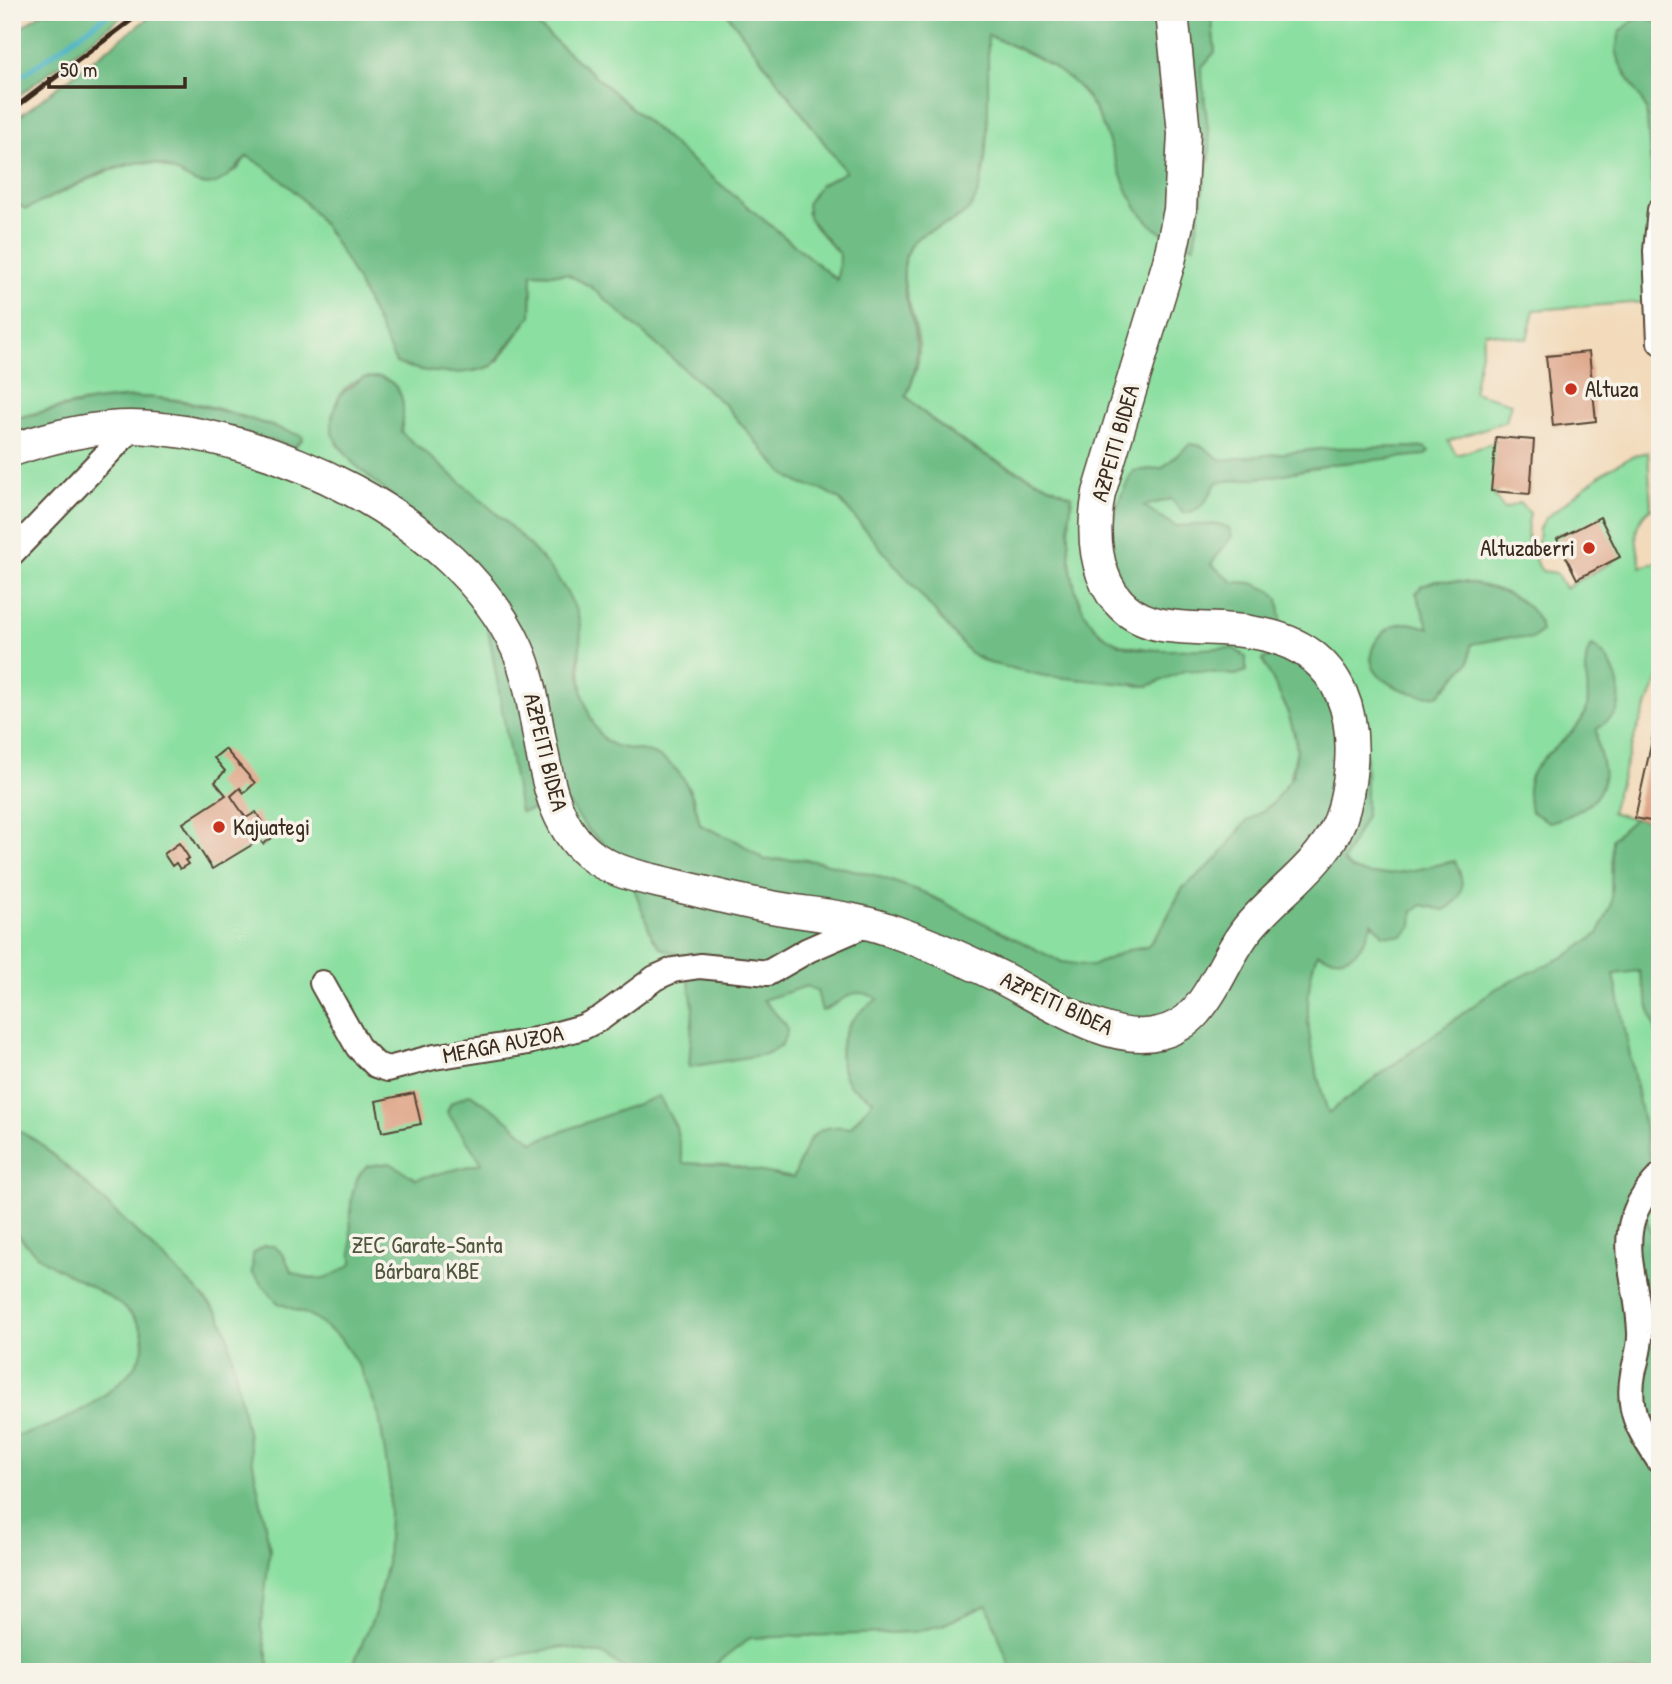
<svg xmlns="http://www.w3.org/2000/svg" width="1672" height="1684" viewBox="0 0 1672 1684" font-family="'Patrick Hand',sans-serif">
<rect width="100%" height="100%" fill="#f7f3e8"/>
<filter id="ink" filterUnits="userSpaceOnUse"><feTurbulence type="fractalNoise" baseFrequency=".0143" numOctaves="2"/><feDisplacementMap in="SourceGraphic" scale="14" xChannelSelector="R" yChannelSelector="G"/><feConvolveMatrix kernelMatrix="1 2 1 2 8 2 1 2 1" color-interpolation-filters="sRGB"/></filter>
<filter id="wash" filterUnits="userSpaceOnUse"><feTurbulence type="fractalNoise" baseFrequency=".00686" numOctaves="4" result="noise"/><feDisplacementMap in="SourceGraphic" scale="28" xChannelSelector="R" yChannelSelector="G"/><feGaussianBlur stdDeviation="1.57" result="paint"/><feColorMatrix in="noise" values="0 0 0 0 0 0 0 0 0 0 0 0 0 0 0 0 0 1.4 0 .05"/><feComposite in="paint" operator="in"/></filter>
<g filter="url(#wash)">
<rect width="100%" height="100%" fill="#f2daba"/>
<path fill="#8bdfa0" stroke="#63845f" stroke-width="2" fill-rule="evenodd" d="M522,12H726L846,172L820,185L807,212L815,227L840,255L837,280L692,161Z
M1211,12H1660L1658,301L1534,310L1527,339L1485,332L1473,392L1511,403L1506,421L1448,441L1457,455L1500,441L1502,486L1494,495L1504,509L1519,503L1530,513C1524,536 1528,551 1542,571L1556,573L1565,588L1614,561L1592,523L1546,551L1538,544L1539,528L1546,518C1578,495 1609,460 1648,452L1651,508C1629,526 1637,542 1641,567L1660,561V674L1636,732L1611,812L1657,826L1660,814V1672H12V459L49,431L302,436C257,422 208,401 161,398C112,394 60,406 12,419V202L27,209L103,173L139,162L157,164L174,171L237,170L247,156C328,201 371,294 420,370L475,371L498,361L531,316L532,273L567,274L590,286L725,405L783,473L801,484L823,490L839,499L977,658L989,663L1140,686C1159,687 1168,673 1186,670C1203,667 1220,673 1236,675C1207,666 1177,655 1147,649C1135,646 1123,647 1111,640C1064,613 1066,542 1072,496C1012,469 953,444 906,396C914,380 920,364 919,345C916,315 895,281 908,250C916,231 940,229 956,220C972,209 981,182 985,164L988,35C1010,46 1036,55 1057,69C1099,96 1112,150 1130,194L1210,161C1211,136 1197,85 1201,68C1203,61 1209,56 1215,52ZM380,377C406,385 405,409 400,432C445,471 553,552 572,605C588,646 569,702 602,737C615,752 630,746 646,752C652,754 658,761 664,764C690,784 694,793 700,825L738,842L765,860L800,859L821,862L1048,957C1067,964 1086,971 1106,962C1121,955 1130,946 1147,947L1161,929L1182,889L1217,860L1240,829L1272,804L1289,784L1297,749L1291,721L1279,691L1348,810L1094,1043L609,850L587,829L569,804L478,571L337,445C326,410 338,376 380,377Z"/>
<path fill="#70be86" stroke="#567452" stroke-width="2" d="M43,12H128L12,101V34Z
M156,12H522L692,161L837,280L840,255L809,219L807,204L820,185L846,172L726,12H1211L1215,52L1201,68L1210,146L1194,246C1183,241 1169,238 1159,231C1117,201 1116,138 1088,98C1065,68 1022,49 988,35C987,74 994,182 969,209C951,229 913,227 906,255C893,308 936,333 906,396C953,445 1012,470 1072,496C1065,546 1066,634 1130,647C1162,653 1200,648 1233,648L1246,657V671L1236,675L1186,670L1148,686L1045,676L989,663L969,652L839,499L823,490L801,484L783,473L725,405L590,286L567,274L532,273L531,316L492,366C462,377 426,374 396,363C358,284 328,201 247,156C195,221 187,154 135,163C97,170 61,193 26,209L12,202V122Z
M1645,16L1660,24V342L1657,239L1646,108L1620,64L1616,49L1620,32L1632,21Z
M380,377C406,385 405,409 401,432C450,476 563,557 579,620C583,633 579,649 579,662C579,684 587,716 599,733C612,751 629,747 647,752C682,762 694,794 700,825L738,842L765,860L800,859L820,862L874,875L923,892L1061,962L1092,966L1128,950L1147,947L1161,929L1182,889L1217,859L1246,822L1272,804L1293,775L1297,749L1295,735L1285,705L1262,659C1282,650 1299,666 1314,678L1366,755V816L1343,861C1361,888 1427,866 1455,861C1465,881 1466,899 1444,910L1422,905L1413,911L1412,926L1403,936L1383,935L1372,922C1362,953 1348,967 1317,953C1298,1009 1312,1058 1328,1113L1497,988L1568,955L1598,934L1611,906L1612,839L1635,818L1660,823V1046L1639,971L1614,974L1651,1163L1638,1182L1637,1192L1660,1258V1672H1012L987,1605L942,1625L914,1632L750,1638L706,1672H629L605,1655L563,1647L512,1656L465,1672H350L375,1613L387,1563L390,1486L379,1415L360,1368L340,1338L313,1317L278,1303L252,1273L253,1254L263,1246H274L283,1254L292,1272C317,1284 329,1279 352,1264C352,1235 343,1186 367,1166L390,1163L416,1179L482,1163L447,1112L451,1103L470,1094L503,1116L533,1142L659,1096L676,1127L683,1163L727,1165L793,1178C807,1149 807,1120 850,1128L873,1100L849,1085C829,1050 846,1017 878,999C851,983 843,1003 822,1011L817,991L807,986L763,1000L786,1025L787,1032L781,1046L766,1054L689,1067L693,1007L685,958L661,948L652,937L624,861L587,829L569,804L520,812L478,571L352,462L332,434V417L340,395L363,378Z
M137,397C194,398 248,419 302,436L303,439L294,447L196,420L12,460V419L94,401Z
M1190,444L1202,446L1221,460L1329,448L1424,447L1429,451L1425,455L1334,464L1269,477L1217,482C1209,496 1202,513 1183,513L1171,499L1144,506L1175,526L1219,524L1229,528L1232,536L1211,564L1233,582L1252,583L1271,591L1278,598L1282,626C1251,623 1162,621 1139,604C1134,600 1130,592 1126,587C1098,551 1114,507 1133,471L1162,468Z
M1435,581C1468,579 1536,591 1541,631L1532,639L1511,637L1471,644L1469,662L1440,694C1421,700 1382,686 1373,667C1365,647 1384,626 1403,623C1411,622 1421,626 1429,628L1416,593L1422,586Z
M1592,646C1614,658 1625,692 1616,714L1597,729C1595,744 1601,753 1603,768C1608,801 1576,815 1549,822L1531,811C1514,758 1570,750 1586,711C1593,692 1578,660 1592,646Z
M12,1127L37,1141L85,1183L196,1289L219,1314L228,1335L270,1550L261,1627L271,1672H12V1436C48,1431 91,1408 118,1384C192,1319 88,1290 45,1261C33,1253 24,1242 15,1231Z"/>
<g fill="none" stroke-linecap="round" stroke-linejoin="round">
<path stroke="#48b3c5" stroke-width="5" d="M12,83L111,12"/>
</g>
<g id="blocks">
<path fill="#dfa78b" d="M1589,352L1596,421L1553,426L1546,356Z
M1496,437L1534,440L1530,494L1491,491Z
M1600,517L1620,557L1577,579L1557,539Z
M1653,736L1660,737V823L1635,818Z
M225,749L255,783L244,793L240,788L231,796L246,818L256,812L272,838L263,844L260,840L212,869L183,823L226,795L215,782L225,771L214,758Z
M179,843L189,858L185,860L188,864L180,869L176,863L172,866L164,854Z
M414,1093L421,1124L382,1132L376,1101Z"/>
</g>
</g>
<g filter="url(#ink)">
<use href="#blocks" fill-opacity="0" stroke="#564435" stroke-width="2"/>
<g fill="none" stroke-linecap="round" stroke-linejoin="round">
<g stroke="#564435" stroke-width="28">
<path id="minor" d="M1660,210L1656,251L1660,342
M12,553L133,427
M322,983L358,1047L376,1065L388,1069L434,1057L528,1042L583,1027L601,1018L655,978L673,970L700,966L768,973L808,950L870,923
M1660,1176C1607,1230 1638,1270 1640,1332C1641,1346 1636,1359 1633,1374C1626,1411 1640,1432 1660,1462"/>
</g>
<g stroke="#564435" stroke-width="35">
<path id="major" d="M12,450C50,437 91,427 131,427C266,430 458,519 517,648C545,708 534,809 588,853C611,872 640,877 669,884C705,892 740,902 777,908C817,915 856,917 895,932C930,944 963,959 996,975C1042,997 1107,1046 1159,1033C1173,1030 1187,1022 1196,1011C1218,986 1228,952 1249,927C1282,887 1331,860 1344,808C1364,724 1348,646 1250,632C1221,627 1191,630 1162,625C1098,614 1089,546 1099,493L1169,262L1180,210L1184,133L1172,12"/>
</g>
<use href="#minor" stroke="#fff" stroke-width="24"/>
<use href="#major" stroke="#fff" stroke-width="32"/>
<path stroke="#3b2a1e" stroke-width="5" d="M12,110L142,12"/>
</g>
</g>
<g fill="#c8321e" stroke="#f7f3e8" stroke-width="2.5">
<circle cx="1571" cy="389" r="7"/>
<circle cx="1589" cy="548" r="7"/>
<circle cx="219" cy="827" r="7"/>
</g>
<g text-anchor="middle" stroke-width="7" stroke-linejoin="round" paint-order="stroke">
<g font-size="23" fill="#3b2a1e" stroke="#f7f3e8" text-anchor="start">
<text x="1585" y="397">Altuza</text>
<text x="1575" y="556" text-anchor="end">Altuzaberri</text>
<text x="233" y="835">Kajuategi</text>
</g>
<g font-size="23" fill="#3b2a1e" stroke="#f7f3e8">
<text transform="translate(1115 443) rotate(-74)" y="8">AZPEITI BIDEA</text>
<text transform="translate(546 752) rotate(76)" y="8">AZPEITI BIDEA</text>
<text transform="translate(1057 1003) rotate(25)" y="8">AZPEITI BIDEA</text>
<text transform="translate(503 1044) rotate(-11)" y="8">MEAGA AUZOA</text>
</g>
<g font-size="23" fill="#4f573e" stroke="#f7f3e8">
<text x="427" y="1253">ZEC Garate-Santa<tspan x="427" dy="26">Bárbara KBE</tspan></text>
</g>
</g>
<rect width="1672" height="1684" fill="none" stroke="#f7f3e8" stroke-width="42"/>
<path d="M49 77v10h136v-10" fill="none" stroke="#3b2a1e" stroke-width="3.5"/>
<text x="60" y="77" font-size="21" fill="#3b2a1e" stroke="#f7f3e8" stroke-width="5" paint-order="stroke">50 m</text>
</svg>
